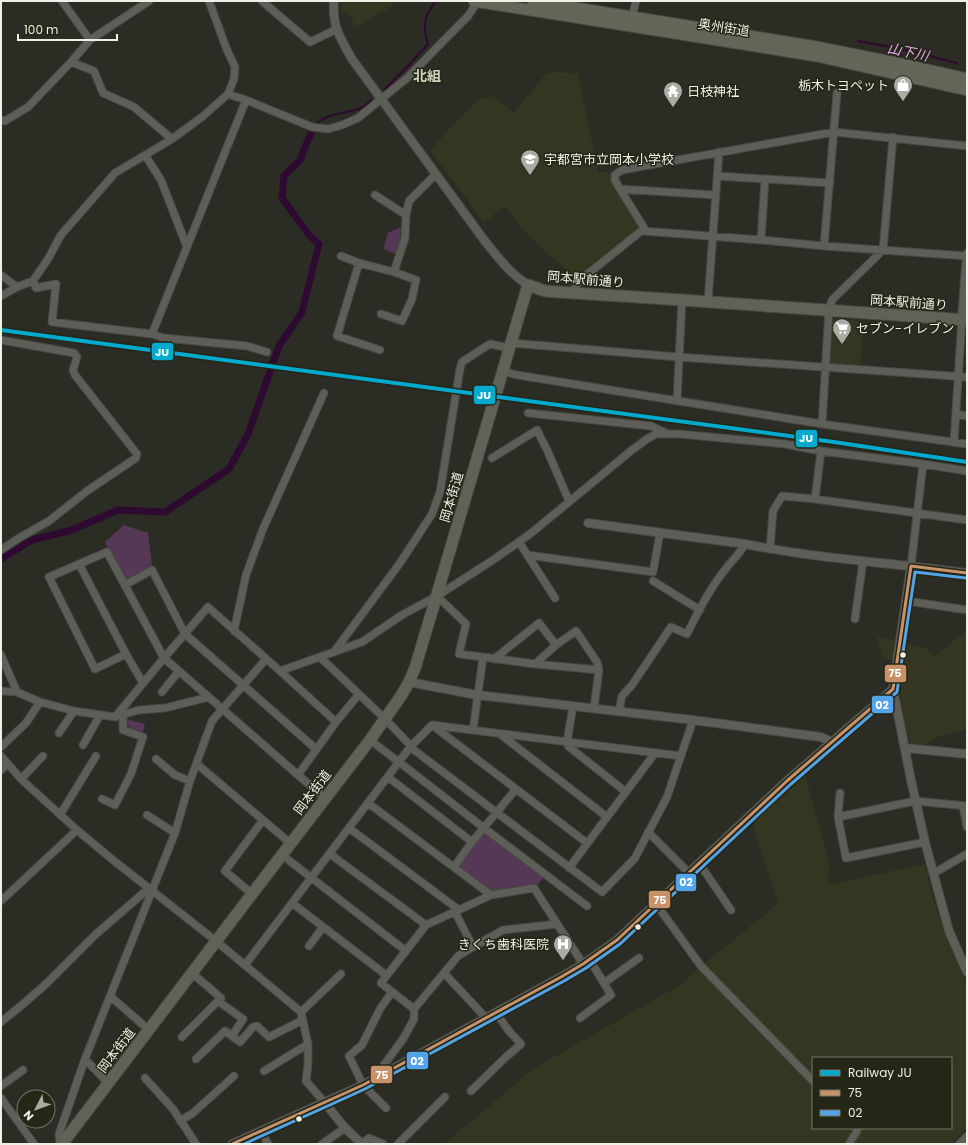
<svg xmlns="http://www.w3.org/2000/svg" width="968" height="1145" viewBox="0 0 968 1145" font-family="Poppins,'Noto Sans JP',sans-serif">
<rect width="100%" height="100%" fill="#2b2c24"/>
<path fill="#343621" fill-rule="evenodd" d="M340,1H394L392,6L387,10L369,18L362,25L357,26L354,24L349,14L341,12Z
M554,72L578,73L598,172H612V179L641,226L639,229L576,279L534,241L520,226L505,206L484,223L430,150L477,100L494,96L513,113L546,74Z
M835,319L864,321L860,366L832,365L829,361L831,324Z
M967,630V729L938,737L924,746L911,744L903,723L901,695V662L882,658L877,637L927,648L934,657Z
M805,775L829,861L828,885L925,864L932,896L947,939L967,986V1128L951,1144H444L533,1069L682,984L697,969L778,904L752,822ZM813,1058H951V1128H813Z"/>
<path fill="#553756" d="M401,227L400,241L396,254L383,249L388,233Z
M124,525L148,533L152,566L127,580L105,542Z
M126,719L145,724L143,731L141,733C133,729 127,728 126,719Z
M488,827L547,873L537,886L494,892L459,866Z"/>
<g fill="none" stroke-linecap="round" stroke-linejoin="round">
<path stroke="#2e0a31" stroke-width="2" d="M858,41L902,49L957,63
M384,90L409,65L428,44C422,26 424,16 436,1
M315,125C326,113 346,114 361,108C365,107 368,103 371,100"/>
<path stroke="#2e0a31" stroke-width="7" d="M1,559L32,540L72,530L118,510L165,512L229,469L248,434L279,346L302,312L319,244L309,235L282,198L284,176L300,160L313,128"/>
<g stroke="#474840" stroke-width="9">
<path id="minor" d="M62,1L90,40
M262,1L310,42L337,29
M632,17L636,1
M71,62L94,71L103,93L134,107L172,139
M228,94L246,100L312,127L328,129L342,125L358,118L407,78L468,16L478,1
M1,120L5,121L28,107L71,62L90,40L149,1
M145,155L161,180L187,247
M717,176L830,183
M620,189L615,180V175L622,170L834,132L967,146
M375,195L406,215
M646,231L620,189L715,195
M761,240L765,179
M824,246L837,93
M341,256L359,263
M1,275L17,287
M33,281L36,288L56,284L52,322L152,334L246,100
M572,293L579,281L640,232L643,231L761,240L824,246L967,256
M1,296L17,287L33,281L48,259L61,235L115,173L172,139L202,117L228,94L234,79L235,67L227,50L209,1
M708,301L719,152
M381,314L402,321L412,299L416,280L394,272
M152,334L164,338L247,346L267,352
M1,340L74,353L77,357L73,370L75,375L137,454L136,458L87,491L49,521L19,538L1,550
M511,343L678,357L967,377
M380,350L337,336L359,263L394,272L405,238L406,215L409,201L436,174
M503,371L517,375L822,424L967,444
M677,401L682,300
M528,413L651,426L666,433
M956,414L967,416
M822,424L829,310L832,300L883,250L893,137
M954,442L962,319
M492,458L537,430L548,452L569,501
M815,499L821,451
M519,542L555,598
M770,549L773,511L782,496L815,499L967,520
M527,555L653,572L660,533
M79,564L126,654L143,683
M911,566L923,464
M653,581L700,610
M125,585L152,570L185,634L316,749
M437,596L466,624L459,654L483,657
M907,601L967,610
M855,619L863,561
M234,631L246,575L263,529L324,393
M334,652L400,563L432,514L440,492L460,369L462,362L479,351L490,344L509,348
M126,654L95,669L49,577L107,552L164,658L298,775L325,798
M1,655L17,692
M320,657L385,719L411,746
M494,659L539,623L556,645
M535,664L556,645L576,631L597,662L599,670L594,708
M280,671L362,642L402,615L437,596L493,560L530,534L632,450L647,439L656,434H679L785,444L821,451L923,464L967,471
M1,691L17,692L40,702L74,711L115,717L139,710L165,708L209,697
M162,692L179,671
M573,706L567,742L568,746L626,792
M619,711L622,696L632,685L671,627L687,634C698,612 709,590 724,571C731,561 740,554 745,544
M115,717L164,658L208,607L280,671L336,722
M432,725L681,756
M432,725L587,843
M473,730L483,657L535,664L599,670
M59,733L74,711
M500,734L607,817
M370,740L399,762L484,828L587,906
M83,745L100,715
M1,747L26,723L40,702
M410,747L602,892L635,858L667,797L693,720
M1,756L21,779L77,830L113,860L216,941L301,1012L308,1044V1064L306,1081L325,1103
M156,759L175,775L190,781
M197,764L290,843
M1,770L7,764
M298,775L336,722L359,694
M388,777L472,842
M21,779L43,756
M840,793L838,817L846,858L925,842
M102,799L115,805L131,774L143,737L123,730V714
M368,803L491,895
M963,806L967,827
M60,815L96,756
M147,815L175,833
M838,817L915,801L967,806
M349,828L459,910
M648,832L689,873
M330,854L426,925
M282,855L406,951
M699,863L731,910
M454,867L472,842L516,789
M569,868L655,753
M934,873L967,854
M252,894L225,871L263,820
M1,901L77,830
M292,903L386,975
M656,904L701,966L813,1081
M455,912L473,947
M557,924L503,930L473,947L458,956L414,1009L381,983L426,925L491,895L534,888L583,964
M309,946L323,927
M245,965L411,746L432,725
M444,973L486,1018
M604,983L639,958
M110,996L149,1030
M218,1001L243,1019L232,1036
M301,1012L341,974
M580,1018L611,995L590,960
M1,1022L22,1005L47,983L95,935L148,889
M182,1037L221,998L192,973
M85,1059L108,1083
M196,1059L225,1031L240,1042L253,1027L257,1026L269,1037L303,1020
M264,1071L308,1044
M379,1077L384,1065L403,1039L414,1019V1009
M145,1078L173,1109L196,1144
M1,1086L23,1070
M471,1091L506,1057L521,1044L509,1031L496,1013
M1,1098L34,1144
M386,1108L363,1085L349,1056L362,1045L380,1009L392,992
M180,1121L193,1113L234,1076
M261,1131L268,1144
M60,1144L59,1134L85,1059L175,833L190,781L212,721L266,659
M322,1144L345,1128
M361,1144L369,1138L383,1144
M398,1144L445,1097
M849,1144L857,1131V1128"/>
</g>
<g stroke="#474840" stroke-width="10">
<path id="tertiary" d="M334,1C332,26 340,38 352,59L484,240C497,256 510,274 528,285
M962,319L967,254
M588,523L745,544C799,555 854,560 909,566C928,568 948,571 967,573
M409,682L477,695L693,720L821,737L832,742
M893,689L911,780L925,842L949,931L967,972
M905,748L967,754
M325,1103L345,1128L362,1144
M232,1144L363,1085L561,977L583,964L617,940L788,780L893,689L911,566
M960,1144L967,1137"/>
</g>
<g stroke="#474840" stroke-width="13">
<path id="primary" d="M62,1144L252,894L370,740L401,696L409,682L415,668L433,608L528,285L545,291L559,292L682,300L967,320"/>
</g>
<g stroke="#474840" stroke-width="13">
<path id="trunk" d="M474,1L817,56L967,90
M533,1L817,47L897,63L967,79"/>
</g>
<use href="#minor" stroke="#5d5e58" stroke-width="7"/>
<use href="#tertiary" stroke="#5d5e58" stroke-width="8"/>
<use href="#primary" stroke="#616257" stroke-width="11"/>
<use href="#trunk" stroke="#646559" stroke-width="11"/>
<g stroke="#242616" stroke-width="6">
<path id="bus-1" d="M232,1144L363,1085L561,977L583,964L617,940L788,780L893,689L911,566L967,573"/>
</g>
<g stroke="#242616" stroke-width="6">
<path id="bus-2" d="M244,1144L365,1089L564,981L586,968L620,944L791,784L897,692L915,572L966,578"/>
</g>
<use href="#bus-1" stroke="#c7916a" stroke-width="3"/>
<use href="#bus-2" stroke="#53a3e8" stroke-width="3"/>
<g stroke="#242616" stroke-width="7">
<path id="rail-1" d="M1,330L834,442L967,462"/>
</g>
<use href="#rail-1" stroke="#00a9ce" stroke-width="4"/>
</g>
<defs>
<g id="shop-pin" transform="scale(1)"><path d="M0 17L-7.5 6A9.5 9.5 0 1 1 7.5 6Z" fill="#aaaba2" stroke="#242616"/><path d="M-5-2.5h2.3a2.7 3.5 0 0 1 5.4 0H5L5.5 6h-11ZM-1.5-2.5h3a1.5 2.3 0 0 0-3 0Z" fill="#fff"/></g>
<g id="temple-pin" transform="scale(1)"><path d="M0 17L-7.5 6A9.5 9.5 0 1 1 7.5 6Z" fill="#aaaba2" stroke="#242616"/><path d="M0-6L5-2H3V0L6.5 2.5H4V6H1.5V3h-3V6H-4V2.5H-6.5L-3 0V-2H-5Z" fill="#fff"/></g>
<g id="school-pin" transform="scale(1)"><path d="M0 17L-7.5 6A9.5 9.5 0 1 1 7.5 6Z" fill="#aaaba2" stroke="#242616"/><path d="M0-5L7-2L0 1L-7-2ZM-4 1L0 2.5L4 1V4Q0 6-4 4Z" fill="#fff"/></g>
<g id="supermarket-pin" transform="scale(1)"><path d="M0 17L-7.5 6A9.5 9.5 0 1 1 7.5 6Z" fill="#aaaba2" stroke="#242616"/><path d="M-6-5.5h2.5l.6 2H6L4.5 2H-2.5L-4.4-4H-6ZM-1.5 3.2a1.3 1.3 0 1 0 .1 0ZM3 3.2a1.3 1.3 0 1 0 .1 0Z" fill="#fff"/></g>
<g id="hospital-pin" transform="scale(1)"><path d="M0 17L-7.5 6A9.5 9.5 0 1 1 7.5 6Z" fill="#aaaba2" stroke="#242616"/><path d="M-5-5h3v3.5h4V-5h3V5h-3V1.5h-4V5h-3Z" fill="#fff"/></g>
</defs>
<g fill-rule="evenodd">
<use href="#shop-pin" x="903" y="85"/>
<use href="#temple-pin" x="673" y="91"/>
<use href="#school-pin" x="530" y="159"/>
<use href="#supermarket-pin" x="842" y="328"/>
<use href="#hospital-pin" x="563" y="944"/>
</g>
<g fill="#eff0e6" stroke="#242616" stroke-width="1.5">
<circle cx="903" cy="655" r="3.5"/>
<circle cx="638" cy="927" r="3.5"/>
<circle cx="299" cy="1119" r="3.5"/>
</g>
<g text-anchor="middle" stroke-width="3" stroke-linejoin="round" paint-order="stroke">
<g font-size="13" fill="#eff0e6" stroke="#242616">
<text transform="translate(724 27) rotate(9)" y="5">奥州街道</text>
<text transform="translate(586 279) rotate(5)" y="5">岡本駅前通り</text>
<text transform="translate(909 302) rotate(4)" y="5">岡本駅前通り</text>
<text transform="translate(451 497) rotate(-74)" y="5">岡本街道</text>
<text transform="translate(312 792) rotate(-53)" y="5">岡本街道</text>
<text transform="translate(116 1050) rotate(-53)" y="5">岡本街道</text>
</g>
<g font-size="13" fill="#eff0e6" stroke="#242616" text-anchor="start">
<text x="889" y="90" text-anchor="end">栃木トヨペット</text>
<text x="687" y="96">日枝神社</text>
<text x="544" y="164">宇都宮市立岡本小学校</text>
<text x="856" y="333">セブン-イレブン</text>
<text x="549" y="949" text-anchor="end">きくち歯科医院</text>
</g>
<g font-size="14" font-style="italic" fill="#e7a7ed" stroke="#242616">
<text transform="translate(908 52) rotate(12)" y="5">山下川</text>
</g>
<g font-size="14" font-weight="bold" fill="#d0d2be" stroke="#242616">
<text x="427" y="81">北組</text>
</g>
</g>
<g stroke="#242616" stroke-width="1.5">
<rect x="151" y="342" width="23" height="19" rx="4" fill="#00a9ce"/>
<rect x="473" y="385" width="23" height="20" rx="4" fill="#00a9ce"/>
<rect x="795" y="429" width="23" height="19" rx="4" fill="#00a9ce"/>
<rect x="884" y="664" width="23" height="19" rx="4" fill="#c7916a"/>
<rect x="871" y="695" width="23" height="19" rx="4" fill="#53a3e8"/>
<rect x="675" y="873" width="22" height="19" rx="4" fill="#53a3e8"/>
<rect x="648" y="890" width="23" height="19" rx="4" fill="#c7916a"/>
<rect x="406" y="1051" width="23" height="19" rx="4" fill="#53a3e8"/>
<rect x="370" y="1065" width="23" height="19" rx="4" fill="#c7916a"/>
</g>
<g font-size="11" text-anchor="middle" font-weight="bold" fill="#fff">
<text x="162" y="356">JU</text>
<text x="484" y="399">JU</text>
<text x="806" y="442">JU</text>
<text x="895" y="677">75</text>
<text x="882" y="709">02</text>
<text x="686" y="886">02</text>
<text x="660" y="904">75</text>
<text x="417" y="1065">02</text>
<text x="382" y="1079">75</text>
</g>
<rect width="968" height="1145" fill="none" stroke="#eff0e6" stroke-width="4"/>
<rect x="812" y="1057" width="140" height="72" fill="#242616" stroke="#757769"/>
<rect x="820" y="1070" width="20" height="6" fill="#00a9ce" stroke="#757769"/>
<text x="848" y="1077" font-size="12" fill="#eff0e6">Railway JU</text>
<rect x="820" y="1090" width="20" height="6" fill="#c7916a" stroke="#757769"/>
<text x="848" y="1097" font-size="12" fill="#eff0e6">75</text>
<rect x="820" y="1110" width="20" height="6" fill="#53a3e8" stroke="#757769"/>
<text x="848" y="1117" font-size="12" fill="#eff0e6">02</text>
<g transform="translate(36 1109) rotate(228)"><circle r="19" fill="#242616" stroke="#757769"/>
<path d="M0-3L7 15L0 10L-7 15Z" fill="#aaaba2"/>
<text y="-6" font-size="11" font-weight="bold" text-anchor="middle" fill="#eff0e6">N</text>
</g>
<path d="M18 34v6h99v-6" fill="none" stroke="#eff0e6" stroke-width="2"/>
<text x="24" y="34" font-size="12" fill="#eff0e6" stroke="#242616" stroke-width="3" paint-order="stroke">100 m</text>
</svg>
